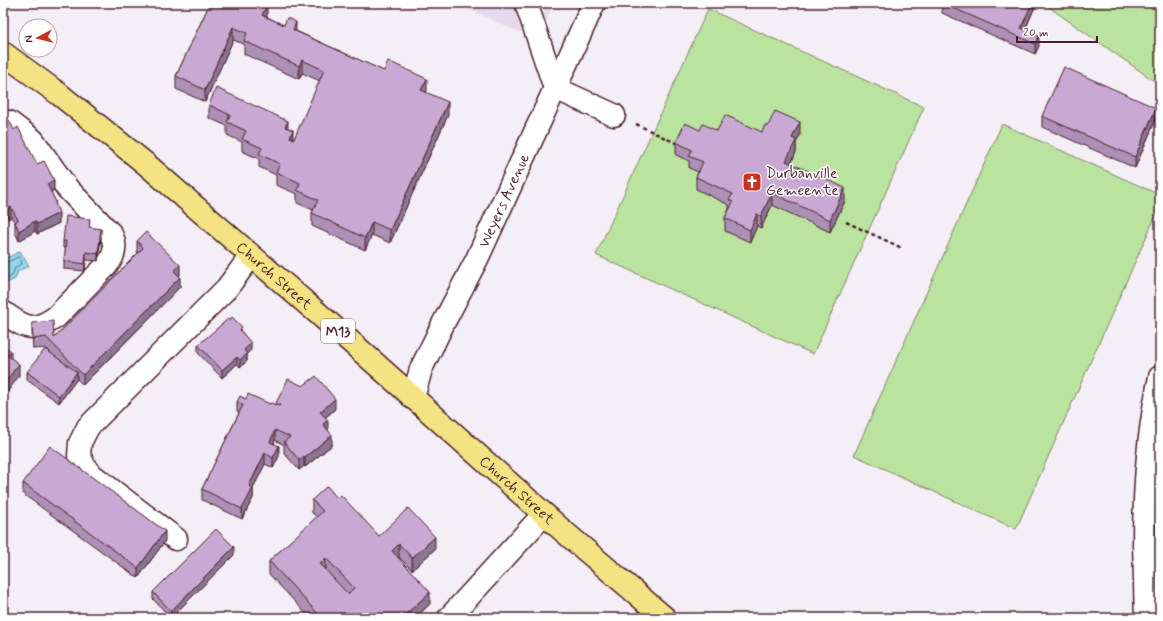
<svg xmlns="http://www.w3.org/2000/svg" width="1163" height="621" viewBox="0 0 1163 621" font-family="Mynerve,sans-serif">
<rect width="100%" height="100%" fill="#f4eef6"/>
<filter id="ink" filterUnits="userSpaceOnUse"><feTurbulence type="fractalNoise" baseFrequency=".025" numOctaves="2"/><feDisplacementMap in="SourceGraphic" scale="8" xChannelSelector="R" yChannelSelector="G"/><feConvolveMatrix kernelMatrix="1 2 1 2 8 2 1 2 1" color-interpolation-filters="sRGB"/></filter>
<g filter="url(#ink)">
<path fill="#e7d9ec" d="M455,3H554L545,23L519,32Z"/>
<path fill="#bae39f" stroke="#828165" d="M1043,3H1160V85Z
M708,9L924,107L813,354L596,255Z
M1002,124L1160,195V206L1016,529L854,455Z"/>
<path fill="#8dd8ee" stroke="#728ea0" d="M20,251L29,266L18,271L15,279L3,285V260Z"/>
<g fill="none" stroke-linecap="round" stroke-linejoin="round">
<path stroke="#656979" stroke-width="1" d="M3,263H6L18,257L20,258L22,263L15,268L12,276L3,281"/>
<g stroke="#4a1f2b" stroke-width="25">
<g id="minor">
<path d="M526,3L555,88L614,115"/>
<path d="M3,121L9,122L33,140L67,188L111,234C117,246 115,255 107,265L56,317C32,334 24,327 3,312"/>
<path id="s1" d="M413,398L421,369L444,322L477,259L594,3"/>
<path d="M176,539L88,472L79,456L80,443L88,427L227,288L251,256"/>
<path d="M449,618L544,514"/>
<path d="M1146,618C1145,594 1145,569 1144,545C1144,488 1148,432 1160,377"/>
</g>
</g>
<g stroke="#4a1f2b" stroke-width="25">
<g id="major">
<path id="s2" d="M3,53L59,94L146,164L351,342L562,530L665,618"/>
</g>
</g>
<path stroke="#4a1f2b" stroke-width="2.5" stroke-dasharray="4 3" stroke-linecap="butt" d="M636,124L678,144
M846,222L902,248
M7,615L8,618"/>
<use href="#minor" stroke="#fff" stroke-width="22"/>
<use href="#major" stroke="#f4e382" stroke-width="22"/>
</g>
<path fill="#ad90b5" stroke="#4a1f2b" d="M210,3L267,17L296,31L427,91L426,92L448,115L390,243L372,235L365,250L312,226V213L313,210L297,203V194L276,185V175L259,167V159L242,151V142L227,135V126L209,118V105L288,128L293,138L294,139L320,81L302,73L299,79L244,54V44L233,40L205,102L176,89V76Z
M930,3H1034V9L1025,30L1039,46L1035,54L942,13V8Z
M1042,116L1156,119L1135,168L1042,127Z
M3,123L14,130L54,190L51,192L56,206L59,223L37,234L35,231L19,241L15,232V223L11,217L8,219L3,209Z
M768,126L800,135L796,143V152L791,164L845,201L830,232L772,205L761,228L757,226L750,242L725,231V218L729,209V205L696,189V177L698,172L689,168V161L676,155V142L700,130L762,132Z
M90,228L101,237L98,261L86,260L85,271L64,269V261L66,248H63V241Z
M137,241L180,275L179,276L180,287L83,385L77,379L59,403L27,380V372L50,352L46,348L33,349L32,333V323L54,338L138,253L137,252Z
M242,332L251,350L247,354V361L240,367L237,364L222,378L198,353V345Z
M246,399L270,404L276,405V403L335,409L325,418L328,430L332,445L305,467L304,466L299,470L284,453V445L275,440L274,444L279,456L273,468L265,464L253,488V498L242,519L202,500V489L239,413L237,412V402Z
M23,483L165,541L138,578L23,494Z
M337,498L379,536L435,549L412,570L399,557H398L430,604L415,618H310L269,574V561L317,517L312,513V500Z
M234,555L171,618L153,599V592Z"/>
<path fill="#8d7694" stroke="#4a1f2b" d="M1032,3H1034V9L1021,38V28Z
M267,5V17L262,15Z
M296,22V35L293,30Z
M233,27V40L205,102V90Z
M1039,36V46L1035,54V44Z
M302,60V73L299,79V66Z
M427,79V91L421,103V90Z
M448,102V115L390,243V230Z
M1156,108V119L1135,168V157Z
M288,121V133L285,127Z
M800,122V135L796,143V152L786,174V161L792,138Z
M293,130V143L290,137Z
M54,180V190L47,194V184Z
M845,188V201L830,232V220Z
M772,193V205L761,228V216Z
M11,207V217L8,219V209Z
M59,213V223L37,234V224Z
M757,214V226L750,242V230Z
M35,221V231L19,241V231Z
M372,222V235L365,250V238Z
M101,229V237L98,261V254Z
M86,252V260L85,271V264Z
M180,265V275L174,281V271Z
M180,277V287L83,385V375Z
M251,343V350L247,354V361L240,367V360L244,350Z
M11,351V363L7,355Z
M237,357V364L222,378V370Z
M19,364V376L3,398V385Z
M77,372V379L59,403V396Z
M335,399V409L320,422V412Z
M328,420V431L323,424Z
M275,430V440L270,452V442Z
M332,435V445L305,467V457Z
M279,446V456L273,468V458Z
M265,453V464L253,488V498L242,519V509L249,486Z
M304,456V466L299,470V460Z
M165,531V541L138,578V568Z
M435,537V549L412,570V558Z
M399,544V557L392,563V551Z
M234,547V555L171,618V611Z
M326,558V571L320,564Z
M430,592V604L415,618H402Z"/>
<path fill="#c9a8d3" stroke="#4a1f2b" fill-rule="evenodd" d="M210,3H263L267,5L262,15L284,25L287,18L296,22L293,30L384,71L388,61L427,79L421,90L448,102L390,230L372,222L365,238L312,213L318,200L297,190L300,183L276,172L280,164L259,154L262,148L242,139L246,131L227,122L230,115L209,105L216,88L288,121L285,127L293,130L290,137L294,139L324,70L302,60L299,66L244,41L247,33L233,27L205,90L176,76Z
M942,3H1032L1021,28L1039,36L1035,44Z
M1064,67L1156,108L1135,157L1042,116Z
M775,111L800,122L792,138L796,140L786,161L845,188L830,220L772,193L761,216L757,214L750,230L725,218L733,202L729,200L733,194L696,177L703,162L689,156L692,150L676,142L685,123L700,130L703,124L717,131L725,115L762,132L765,125L768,126Z
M9,120L14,130L18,127L37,164L44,161L54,180L47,184L56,202L55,203L59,213L37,224L35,221L19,231L15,222L18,220L11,207L8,209L3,199V123Z
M66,216L90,219L89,227L101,229L98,254L86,252L85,264L64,261L66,241H63Z
M146,232L180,265L174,271L180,277L83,375L46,337L33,339L32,323L53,321L54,338L143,248L137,241Z
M232,317L242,327L240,330L251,343L244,350L247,354L240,360L237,357L222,370L198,345L229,318L230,320Z
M3,345L11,351L7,355L19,364L3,385Z
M45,349L77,372L59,396L27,372Z
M316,376L335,399L320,412L328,420L323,424L332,435L305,457L304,456L299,460L284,442L290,437L275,430L270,442L279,446L273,458L265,453L249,486L253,488L242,509L202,489L243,405L237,402L240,396L246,399L248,394L270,404L271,403L279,406L280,405L276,403L288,379L303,386Z
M50,446L165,531L138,568L23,483Z
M327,486L337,498L341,495L379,536L408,508L435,537L412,558L399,544L392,551L430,592L402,618H322L269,561L323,511L312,500ZM326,558L354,588L348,594L320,564Z
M216,529L234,547L171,611L153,592Z"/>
</g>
<defs>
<g id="church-square" transform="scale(1)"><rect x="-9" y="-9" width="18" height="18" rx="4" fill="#c8321e" stroke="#fff"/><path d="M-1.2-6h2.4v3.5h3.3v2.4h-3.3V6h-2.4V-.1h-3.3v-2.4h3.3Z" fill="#fff"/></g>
</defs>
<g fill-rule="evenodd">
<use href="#church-square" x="752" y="182"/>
</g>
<g text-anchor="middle" stroke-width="3" stroke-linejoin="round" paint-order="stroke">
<rect fill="#fff" stroke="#80626b" stroke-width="1" x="321" y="319" width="34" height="24" rx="3"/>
<g font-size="14" font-weight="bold" fill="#4a1f2b">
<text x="338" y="336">M13</text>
</g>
<g font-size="15" fill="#4a1f2b" stroke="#fff" text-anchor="start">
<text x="766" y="178">Durbanville<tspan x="766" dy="17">Gemeente</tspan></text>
</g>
<g font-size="15" fill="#4a1f2b" stroke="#fff">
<text dy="5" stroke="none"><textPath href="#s1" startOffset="218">Weyers Avenue</textPath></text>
<text dy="5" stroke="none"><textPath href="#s2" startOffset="351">Church Street</textPath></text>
<text dy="5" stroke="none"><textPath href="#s2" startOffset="675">Church Street</textPath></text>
</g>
</g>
<rect width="1163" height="621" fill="none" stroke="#fff" stroke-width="16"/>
<rect x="8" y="8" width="1147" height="605" fill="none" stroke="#4a1f2b" stroke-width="1.5" filter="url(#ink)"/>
<g transform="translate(38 38) rotate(263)"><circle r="19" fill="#ffffff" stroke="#b7a5aa"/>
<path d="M0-3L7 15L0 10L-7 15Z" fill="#c8321e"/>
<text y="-6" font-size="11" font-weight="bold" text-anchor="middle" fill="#4a1f2b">N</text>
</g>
<path d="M1017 36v6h80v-6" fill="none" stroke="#4a1f2b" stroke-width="2"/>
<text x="1023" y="36" font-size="12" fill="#4a1f2b" stroke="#ffffff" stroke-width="3" paint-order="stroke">20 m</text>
</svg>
